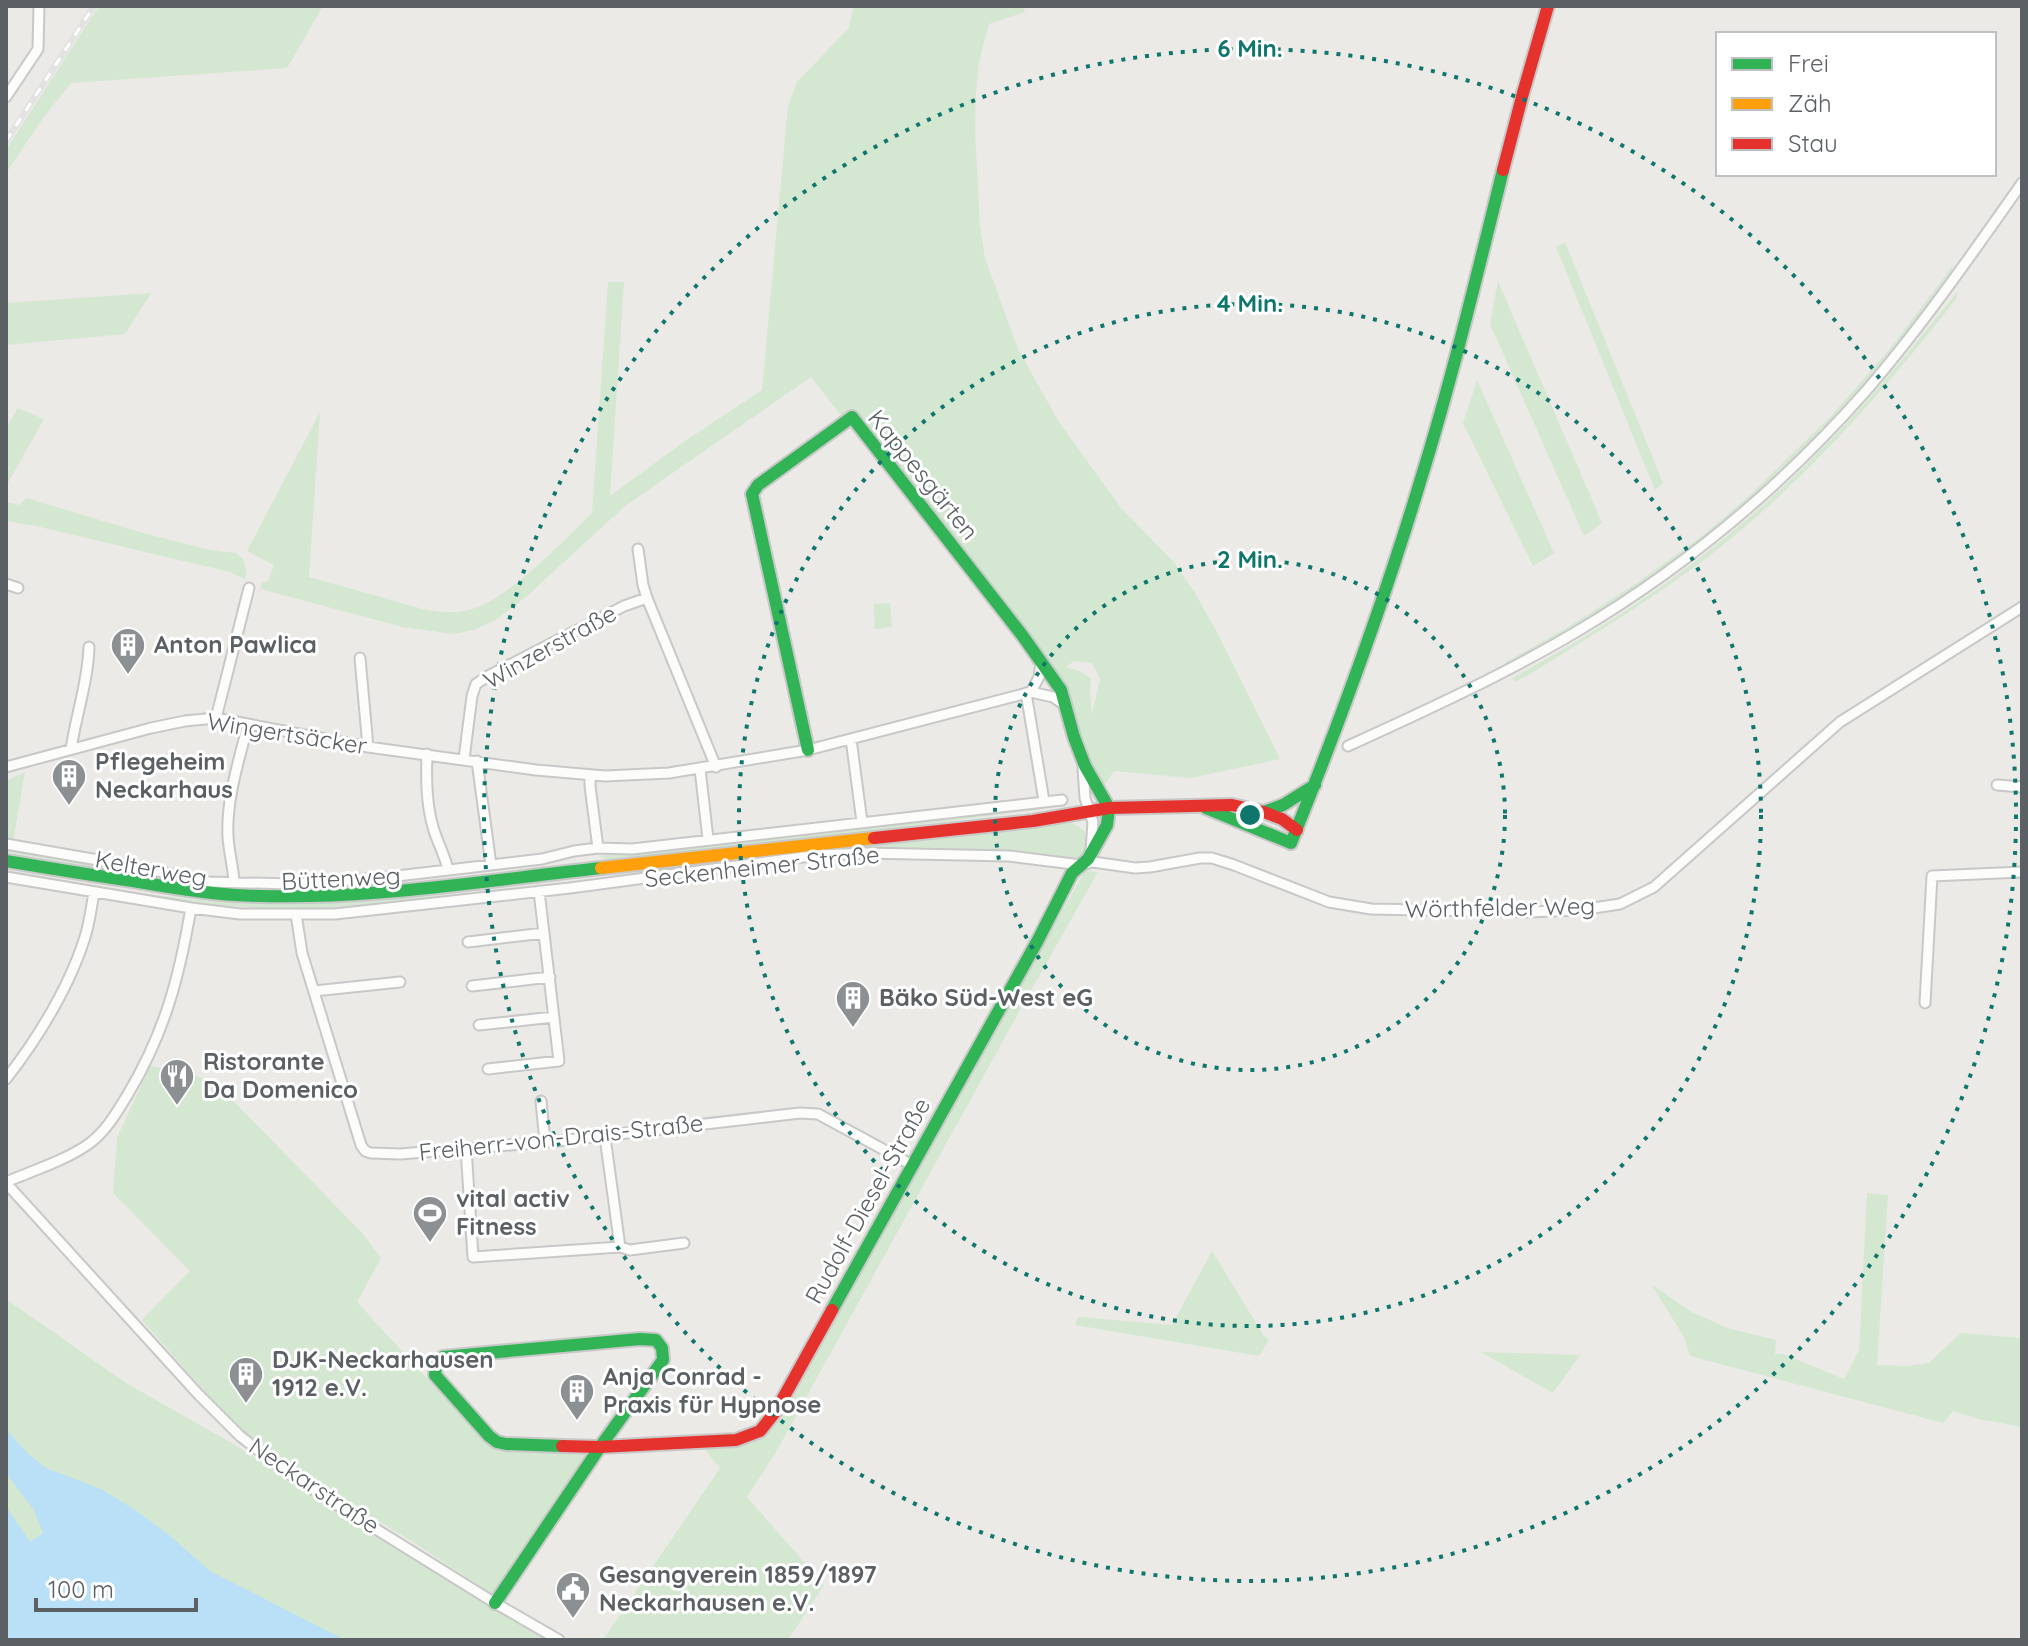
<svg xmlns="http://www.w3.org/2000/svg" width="2028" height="1646" viewBox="0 0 2028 1646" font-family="Quicksand,sans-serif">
<rect width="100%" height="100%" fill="#ebeae6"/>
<path fill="#d4e7d1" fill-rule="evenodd" d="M99,6H323L287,68L71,83L43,118L6,173V150Z
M854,6H1023L1025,12L989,24L979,61L976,92L975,131L980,227L985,258L1018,349L1059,422L1121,508L1173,561L1195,593L1219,636L1280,759L1191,778L1114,771L1103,787L1088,769L1077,719L1065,689L1028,636L924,500L853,411L843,418L811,377L625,506L527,596L496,620L473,630L453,634L403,627L260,589L262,583L268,581L274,565L247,551L320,412L309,577C333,584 357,590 381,597C409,605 442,618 472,609C509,599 564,540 592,513L608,282H624L610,496L685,441L762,390L788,106L797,82L848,29ZM1074,661L1092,663L1100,679L1092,715L1090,693L1091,678L1079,671L1066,667Z
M1565,242L1663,483L1655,490L1556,247Z
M1952,267L1953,272C1933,298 1915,325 1894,350C1821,439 1737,519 1642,585C1599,615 1552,639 1506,665V662L1570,626L1635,584L1702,536L1749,496L1831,416L1889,350Z
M1498,281L1602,523L1584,536L1490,324Z
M1958,291L1956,299C1882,394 1803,483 1708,557C1649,601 1587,639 1525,677L1516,681L1511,679C1546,659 1582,639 1616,617C1697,565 1774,501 1840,430C1882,386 1920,338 1958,291Z
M151,293L125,334L6,345V303Z
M1477,380L1554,553L1533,566L1463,423Z
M18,408L44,419L6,486V428Z
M26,498L143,533L210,550L236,553L243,559L246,571L245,579L230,572L36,526L6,521V502L19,505Z
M890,603L892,627L875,629L874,604Z
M25,772L13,842L6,841V781Z
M1043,804L1044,809L754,846L606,859L600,856Z
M1071,823C1092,832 1088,839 1083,859L1010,850L822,852L628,878L639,871L695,863L823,848L1014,831Z
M6,847L171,876L172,881L6,852Z
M6,870C91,884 178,903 265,904C356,905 446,891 537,880L565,879L561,881L344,907L288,909L188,904L6,874Z
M1085,871L1098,872L1030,992L776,1452L747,1497L824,1585L788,1640H603L720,1468L702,1446L760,1435L864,1262Z
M150,1066L192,1074L217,1084L364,1235L381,1258L357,1302L485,1442L495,1450L579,1448L586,1452V1458L498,1598L416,1544L305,1476L282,1466L246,1438L142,1320L190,1271L113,1193L117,1138Z
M1867,1193L1888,1195L1877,1365L1906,1366L1929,1363L1961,1333L2022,1338V1427L1979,1419L1953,1411L1943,1423L1690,1356L1684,1337L1651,1284L1690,1311L1727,1328L1776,1340L1775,1354H1783L1844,1379L1859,1350Z
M1212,1251L1264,1336L1269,1340L1259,1356L1075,1325L1078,1317L1172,1325Z
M6,1299L126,1383L235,1445L334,1508L549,1640H6Z
M1481,1352L1580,1355L1553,1393Z"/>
<path fill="#b9e0f6" d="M6,1429L27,1453L46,1468L103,1490L135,1510L169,1535L210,1571L345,1640H6V1506L30,1542L43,1533L34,1510L6,1473Z"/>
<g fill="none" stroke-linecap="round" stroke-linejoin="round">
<g stroke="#c8c8c8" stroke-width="13">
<path id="street" d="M6,97L38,49L39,6
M638,549L643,585L647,598
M6,584L18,588
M360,658L368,747
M1031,692L1039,677L1041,662
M1026,693L1044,801
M216,718L249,588
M851,739L862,822
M1348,746C1425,711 1503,675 1576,632C1684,568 1782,486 1865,392C1922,326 1972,254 2022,183
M71,749C76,715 88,682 89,647
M427,754C426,778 426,804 433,827C437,842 445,855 448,870
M464,759L472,696L476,684L488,676L624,606L647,598L716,767
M477,761L491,865
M6,767L151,728L185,721L216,718L368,747L536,770L605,776L669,773L808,750L1031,692L1053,697L1065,705
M1083,768L1085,798L1093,822L1091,851
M700,769L708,839
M590,775V786L598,848
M1997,785L2022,787
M6,844L144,868L209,882L292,884L380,878L491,865L542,859L574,851L598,848L632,849L1062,800
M6,877L191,908L240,914H335L570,888L818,855L865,853L1009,856L1081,865L1093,862L1135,868L1150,867L1200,858H1212L1234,865L1329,902L1371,909L1527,912L1580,910L1620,904L1654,887L1840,722L2022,607
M234,881C233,867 229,852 228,837C226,799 239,761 248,724
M296,914L302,953L361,1145L365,1151L371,1153L400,1154L558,1141L800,1113L818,1114L912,1165
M468,942L544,933
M472,986L550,977
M314,991L400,982
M1925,1003L1932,876L2022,872
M479,1025L554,1017
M488,1069L559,1061L539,891
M6,1079C39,1037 73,981 87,930C90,917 92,905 94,892
M541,1101L545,1142
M466,1148L473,1257L620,1247L605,1137
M6,1182C32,1171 67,1160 90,1143C107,1130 117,1112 128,1094C165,1032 179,978 191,908
M6,1183L199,1395L240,1436L284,1470L342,1508L495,1603L559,1640
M620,1247L630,1250L684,1243"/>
</g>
<g stroke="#c8c8c8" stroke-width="16">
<path id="fast" d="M808,750L752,494L758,485L852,417L1022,635L1061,690L1074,737L1085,766L1109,808
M1206,808L1291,843C1339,724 1383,605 1420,482C1452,379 1477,275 1503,170
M1264,812L1283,805L1315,785
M6,861C48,868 91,875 133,881C167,887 201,893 236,895C358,902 480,881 601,868
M832,1310L1038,940L1072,873L1088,859L1107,825L1109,808
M495,1603L600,1447L663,1360L662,1348L656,1340L640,1339L443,1357L436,1364L435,1375L489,1436L497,1442L506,1444L562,1446"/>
</g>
<g stroke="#c8c8c8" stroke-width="16">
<path id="slow" d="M601,868L874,838"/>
</g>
<g stroke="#c8c8c8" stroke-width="16">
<path id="jam" d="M1503,170L1523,93L1548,6
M874,838L1033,821L1109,808L1232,805L1264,812L1282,819L1297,830
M562,1446L600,1447L736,1440L760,1431L776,1411L832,1310"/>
</g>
<use href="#street" stroke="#fcfcfb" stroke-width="9"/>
<use href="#fast" stroke="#30b455" stroke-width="12"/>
<use href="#slow" stroke="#ff9f0a" stroke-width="12"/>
<use href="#jam" stroke="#e5322d" stroke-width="12"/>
<g stroke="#e2e2e2" stroke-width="6">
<path id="rail" d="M6,141L94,6"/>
</g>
<use href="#rail" stroke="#fff" stroke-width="3" stroke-dasharray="9" stroke-linecap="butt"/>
</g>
<g fill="none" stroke="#0f766e" stroke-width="4" stroke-dasharray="4 8">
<circle cx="1250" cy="815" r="255"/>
<circle cx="1250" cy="815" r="511"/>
<circle cx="1250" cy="815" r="766"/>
</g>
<defs>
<g id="building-pin" transform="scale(1.8)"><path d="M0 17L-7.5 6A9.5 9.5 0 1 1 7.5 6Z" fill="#8d9092" stroke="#fff"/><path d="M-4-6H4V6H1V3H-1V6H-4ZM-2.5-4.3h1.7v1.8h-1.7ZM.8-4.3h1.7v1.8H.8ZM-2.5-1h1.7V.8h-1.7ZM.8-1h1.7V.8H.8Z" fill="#fff"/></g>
<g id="restaurant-pin" transform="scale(1.8)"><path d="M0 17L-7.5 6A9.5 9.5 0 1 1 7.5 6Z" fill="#8d9092" stroke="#fff"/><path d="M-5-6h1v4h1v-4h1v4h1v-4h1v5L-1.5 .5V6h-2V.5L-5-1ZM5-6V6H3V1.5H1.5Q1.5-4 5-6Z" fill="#fff"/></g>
<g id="stadium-pin" transform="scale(1.8)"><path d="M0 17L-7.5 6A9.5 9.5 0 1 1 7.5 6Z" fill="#8d9092" stroke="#fff"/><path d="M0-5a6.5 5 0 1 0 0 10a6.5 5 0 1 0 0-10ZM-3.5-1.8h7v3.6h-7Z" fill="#fff"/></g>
<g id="civic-pin" transform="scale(1.8)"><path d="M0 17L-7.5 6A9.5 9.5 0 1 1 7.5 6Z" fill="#8d9092" stroke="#fff"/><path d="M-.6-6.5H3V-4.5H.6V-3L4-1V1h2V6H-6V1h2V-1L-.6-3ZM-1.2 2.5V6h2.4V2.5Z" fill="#fff"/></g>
</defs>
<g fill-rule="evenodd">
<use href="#building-pin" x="128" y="645"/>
<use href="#building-pin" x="69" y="776"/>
<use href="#building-pin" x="853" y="998"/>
<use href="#restaurant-pin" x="177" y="1076"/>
<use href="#stadium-pin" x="430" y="1213"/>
<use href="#building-pin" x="246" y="1374"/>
<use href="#building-pin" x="577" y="1391"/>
<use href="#civic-pin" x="573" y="1589"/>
</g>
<g text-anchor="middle" stroke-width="6" stroke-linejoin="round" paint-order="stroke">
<g font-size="24" fill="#5b6064" stroke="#fff">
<text transform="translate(923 475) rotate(51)" y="8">Kappesgärten</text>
<text transform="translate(550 647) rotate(-29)" y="8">Winzerstraße</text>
<text transform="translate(287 734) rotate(9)" y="8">Wingertsäcker</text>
<text transform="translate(762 867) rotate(-6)" y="8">Seckenheimer Straße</text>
<text transform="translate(151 869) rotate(10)" y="8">Kelterweg</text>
<text transform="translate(341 879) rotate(-3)" y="8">Büttenweg</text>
<text transform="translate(1500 908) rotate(-1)" y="8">Wörthfelder Weg</text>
<text transform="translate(561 1138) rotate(-6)" y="8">Freiherr-von-Drais-Straße</text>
<text transform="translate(868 1201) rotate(-61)" y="8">Rudolf-Diesel-Straße</text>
<text transform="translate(314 1486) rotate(34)" y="8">Neckarstraße</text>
</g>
<g font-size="24" font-weight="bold" fill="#5b6064" stroke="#fff" text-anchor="start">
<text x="154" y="653">Anton Pawlica</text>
<text x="95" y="770">Pflegeheim<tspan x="95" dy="28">Neckarhaus</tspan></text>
<text x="879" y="1006">Bäko Süd-West eG</text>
<text x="203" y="1070">Ristorante<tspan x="203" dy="28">Da Domenico</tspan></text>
<text x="456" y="1207">vital activ<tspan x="456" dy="28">Fitness</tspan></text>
<text x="272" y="1368">DJK-Neckarhausen<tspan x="272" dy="28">1912 e.V.</tspan></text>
<text x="603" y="1385">Anja Conrad -<tspan x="603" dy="28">Praxis für Hypnose</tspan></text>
<text x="599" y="1583">Gesangverein 1859/1897<tspan x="599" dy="28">Neckarhausen e.V.</tspan></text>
</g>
</g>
<circle cx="1250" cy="815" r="12" fill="#0f766e" stroke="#fff" stroke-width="4"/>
<g font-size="24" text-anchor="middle" font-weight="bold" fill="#0f766e" stroke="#fff" stroke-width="6" stroke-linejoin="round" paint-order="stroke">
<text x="1250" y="57">6 Min.</text>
<text x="1250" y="312">4 Min.</text>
<text x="1250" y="568">2 Min.</text>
</g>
<rect width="2028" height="1646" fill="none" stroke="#5b6064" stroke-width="16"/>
<rect x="1716" y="32" width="280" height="144" fill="#ffffff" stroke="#bdbfc1" stroke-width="2"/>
<rect x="1732" y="58" width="40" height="12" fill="#30b455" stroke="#bdbfc1" stroke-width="2"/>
<text x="1788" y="72" font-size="24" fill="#5b6064">Frei</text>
<rect x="1732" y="98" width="40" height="12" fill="#ff9f0a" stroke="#bdbfc1" stroke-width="2"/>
<text x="1788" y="112" font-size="24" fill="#5b6064">Zäh</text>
<rect x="1732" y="138" width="40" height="12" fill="#e5322d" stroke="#bdbfc1" stroke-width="2"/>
<text x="1788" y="152" font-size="24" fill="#5b6064">Stau</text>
<path d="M36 1598v12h160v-12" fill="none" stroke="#5b6064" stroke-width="4"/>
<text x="48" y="1598" font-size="24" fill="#5b6064" stroke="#ffffff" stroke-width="6" paint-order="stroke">100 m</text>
</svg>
